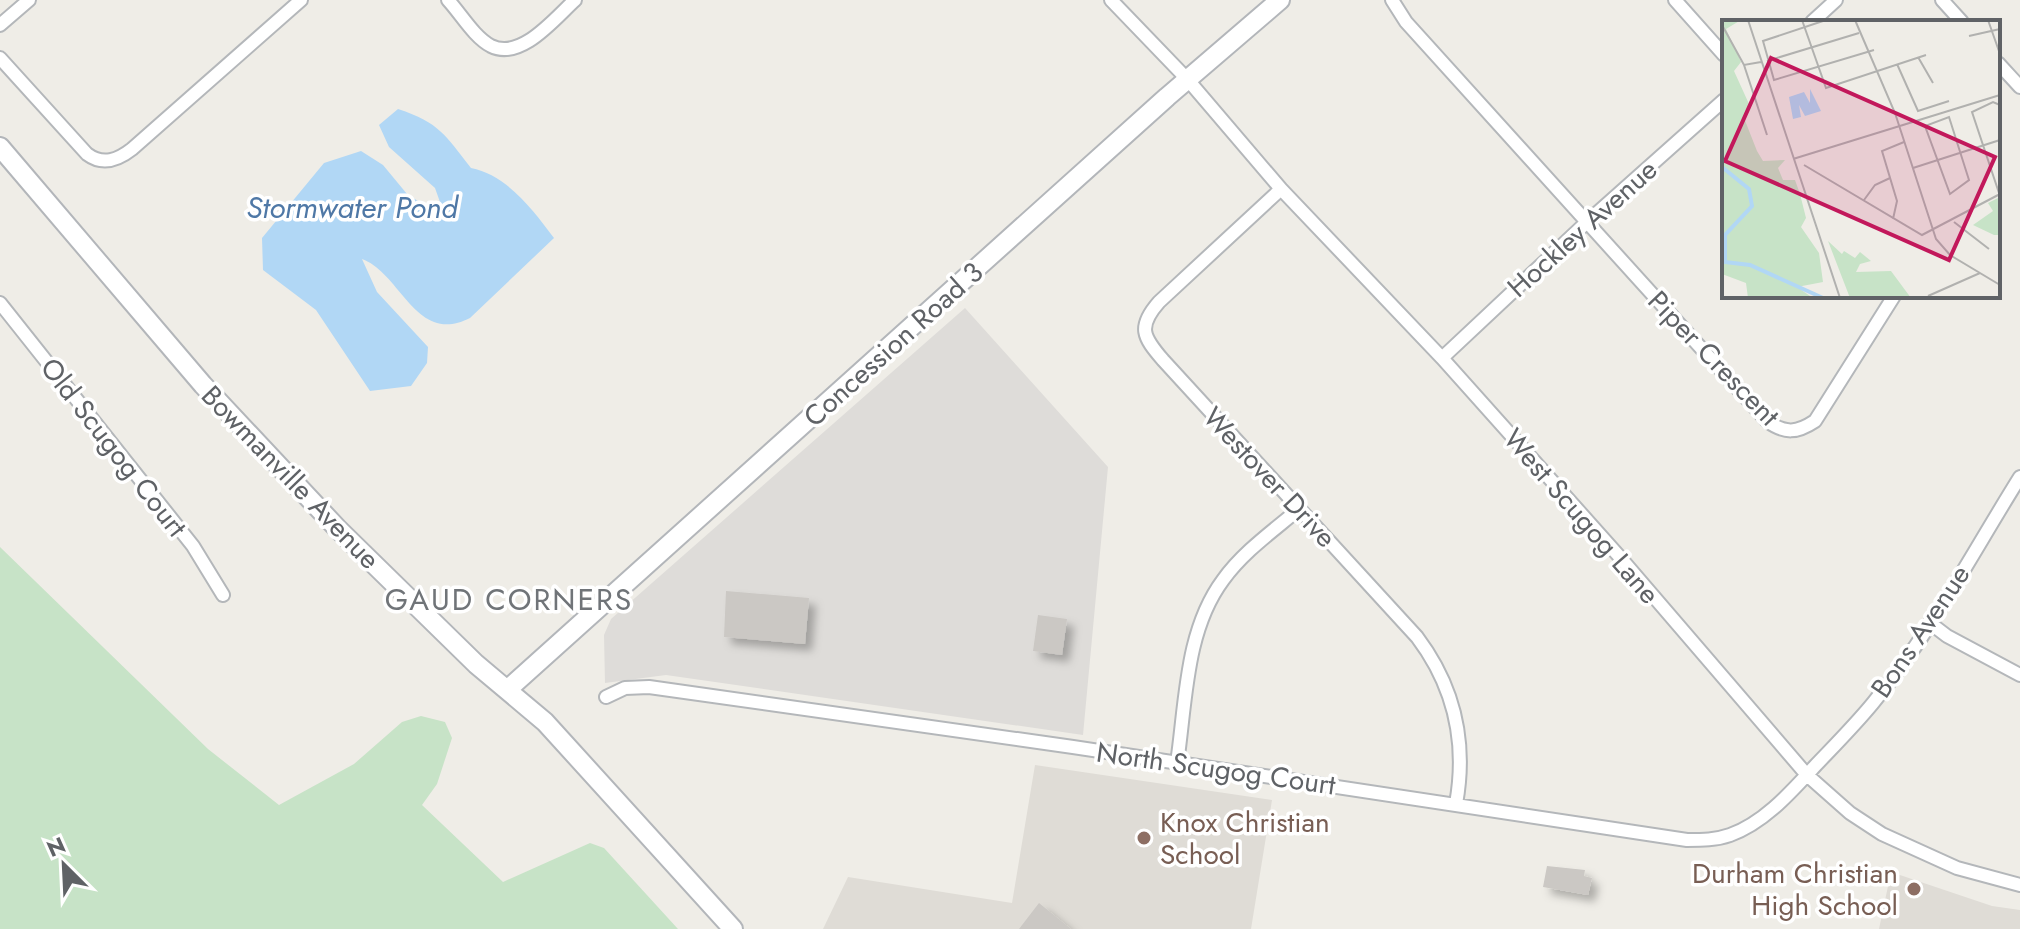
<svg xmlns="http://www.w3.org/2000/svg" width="2020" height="929" viewBox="0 0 2020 929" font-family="Jost,sans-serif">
<defs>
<filter id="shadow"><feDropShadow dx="7" dy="7" stdDeviation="4" flood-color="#0004"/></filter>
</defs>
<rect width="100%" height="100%" fill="#efede7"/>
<path fill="#dedcd9" d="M965,308L1108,467L1083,735L666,675L605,683L604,635L611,619Z"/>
<path fill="#dfdcd6" d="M1035,765L1272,800L1251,929H823L848,877L1012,903Z
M1891,872L1992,906L2020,910V929H1879Z"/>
<path fill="#c7e3c7" d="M0,547L208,749L279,805L354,764L402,722L421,716L445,722L452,738L437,784L422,805L503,882L590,843L604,848L678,929H0Z"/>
<path fill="#b1d7f5" d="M398,109C440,123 445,135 471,168C507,175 533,210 554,238L470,318C416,346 401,273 362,259L377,292L428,347L427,363L411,386L370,391L316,310L263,270L262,238L324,163L361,151L383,165L407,194L446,219L435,188L389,147L379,125Z"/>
<path fill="#cbc8c4" filter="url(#shadow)" d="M726,591L809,598L805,644L724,637Z
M1038,615L1067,619L1062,655L1033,651Z
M1547,866L1585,870L1584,876L1592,878L1588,895L1543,887Z
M1039,903L1071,929H1019Z"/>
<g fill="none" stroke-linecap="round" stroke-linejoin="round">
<g stroke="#b4b7ba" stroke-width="16">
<path id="street" d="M448,0C461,14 474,37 491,46C521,61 555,18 575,0
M1111,0L1188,80L1281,189L1442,358L1618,555L1807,775L1850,813L1882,834L1957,868L2020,885
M1392,0L1406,22L1767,421C1785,434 1797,433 1815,421L1894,296
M1675,0L1724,55
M1942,0L1962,22
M1812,22L1836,0
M0,25L29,0
M0,58L87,154C103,166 118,160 132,149L301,0
M1998,63L2020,87
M1281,189L1159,302C1137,327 1143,337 1163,360L1417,637C1454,686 1467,743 1456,804
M0,303L193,546L223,595
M1442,358L1587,222L1724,100
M1930,623L1947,636L2020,675
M606,697L625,688L649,687L1073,747L1687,840C1702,840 1716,840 1730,835C1764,823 1791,792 1815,766C1835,745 1855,725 1873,703C1930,634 1973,552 2020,477
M1177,763C1186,703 1185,631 1223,580C1243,552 1273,531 1299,509"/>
</g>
<g stroke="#b3b6ba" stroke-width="22">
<path id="secondary" d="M0,147L203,385L337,528L476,664L545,722L733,929
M507,690L1167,97L1280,0"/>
</g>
<use href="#street" stroke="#fff" stroke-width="12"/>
<use href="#secondary" stroke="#fff" stroke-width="18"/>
</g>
<g fill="#8d6e63" stroke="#fff" stroke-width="3">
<circle cx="1144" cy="838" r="8"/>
<circle cx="1914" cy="889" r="8"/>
</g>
<g text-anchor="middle" stroke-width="7" stroke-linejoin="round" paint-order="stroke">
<g font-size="28" fill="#5f6266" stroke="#fff">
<text transform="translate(1582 228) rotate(-42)" y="10">Hockley Avenue</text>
<text transform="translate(893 344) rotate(-42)" y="10">Concession Road 3</text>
<text transform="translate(1714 358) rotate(46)" y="10">Piper Crescent</text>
<text transform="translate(114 447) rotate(52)" y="10">Old Scugog Court</text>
<text transform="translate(291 477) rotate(46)" y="10">Bowmanville Avenue</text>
<text transform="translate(1270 477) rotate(47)" y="10">Westover Drive</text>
<text transform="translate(1582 516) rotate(49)" y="10">West Scugog Lane</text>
<text transform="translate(1920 631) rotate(-56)" y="10">Bons Avenue</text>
<text transform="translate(1216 768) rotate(8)" y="10">North Scugog Court</text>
</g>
<g font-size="28" fill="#785e54" stroke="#fff" text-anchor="start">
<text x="1160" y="832">Knox Christian<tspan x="1160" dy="32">School</tspan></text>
<text x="1898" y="883" text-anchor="end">Durham Christian<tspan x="1898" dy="32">High School</tspan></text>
</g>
<g font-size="30" font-style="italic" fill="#4f78a6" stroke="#fff">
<text x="352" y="218">Stormwater Pond</text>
</g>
<g font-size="30" letter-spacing="2" fill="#707478" stroke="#fff">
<text x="509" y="610">GAUD CORNERS</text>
</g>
</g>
<g transform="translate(1722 20)">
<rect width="278" height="278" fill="#efede7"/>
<path d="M0,0H19L4,9L19,42L12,51L27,84L22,98L35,131L41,141L63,140L56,148L61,160H73L78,174L84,198L79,207L97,233L101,262L75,267L91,278H26L24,263L0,254ZM278,177V215H272L251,205L271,191L266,183ZM106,221L120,234L122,231L133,238L138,232L149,241L138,244L134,252L169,251L189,278H128Z" fill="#c7e3c7"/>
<path d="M88,69L99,91L83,96L77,85L79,97L71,99L67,77L82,72L88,83Z" fill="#b1d7f5"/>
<path fill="none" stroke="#b1d7f5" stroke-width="4" d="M0,147L27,169L30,186L3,215V242L28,245L101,278"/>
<path fill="none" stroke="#b1b1af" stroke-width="2" d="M26,0L118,278M80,0L104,68L204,35M104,0L41,21L52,60L152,30M133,0L173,93L214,219L228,235L278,265M266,0L278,34M0,5L22,45L39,42M247,16L278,9M196,37L211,63M45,41L137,13M175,44L196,91L227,81M22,45L45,115M227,97L247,160L228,174L203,106ZM71,139L278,75M82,145L200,215L278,174M191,148L278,120M277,173L250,92L271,82L278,85M142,180L153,165L168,158M171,199L175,181L160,131L182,122M232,202L267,229M206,276L258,253"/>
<path fill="#c2185b" fill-opacity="0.15" stroke="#c2185b" stroke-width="4" d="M49,38L273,137L227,240L3,141Z"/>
<rect width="278" height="278" fill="none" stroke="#5f6266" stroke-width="4"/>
</g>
<g transform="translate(64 865) rotate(336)" stroke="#ffffff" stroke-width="6" paint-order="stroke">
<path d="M0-6L14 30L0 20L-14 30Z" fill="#5f6266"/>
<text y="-12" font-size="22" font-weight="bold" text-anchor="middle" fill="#5f6266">N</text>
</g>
</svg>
